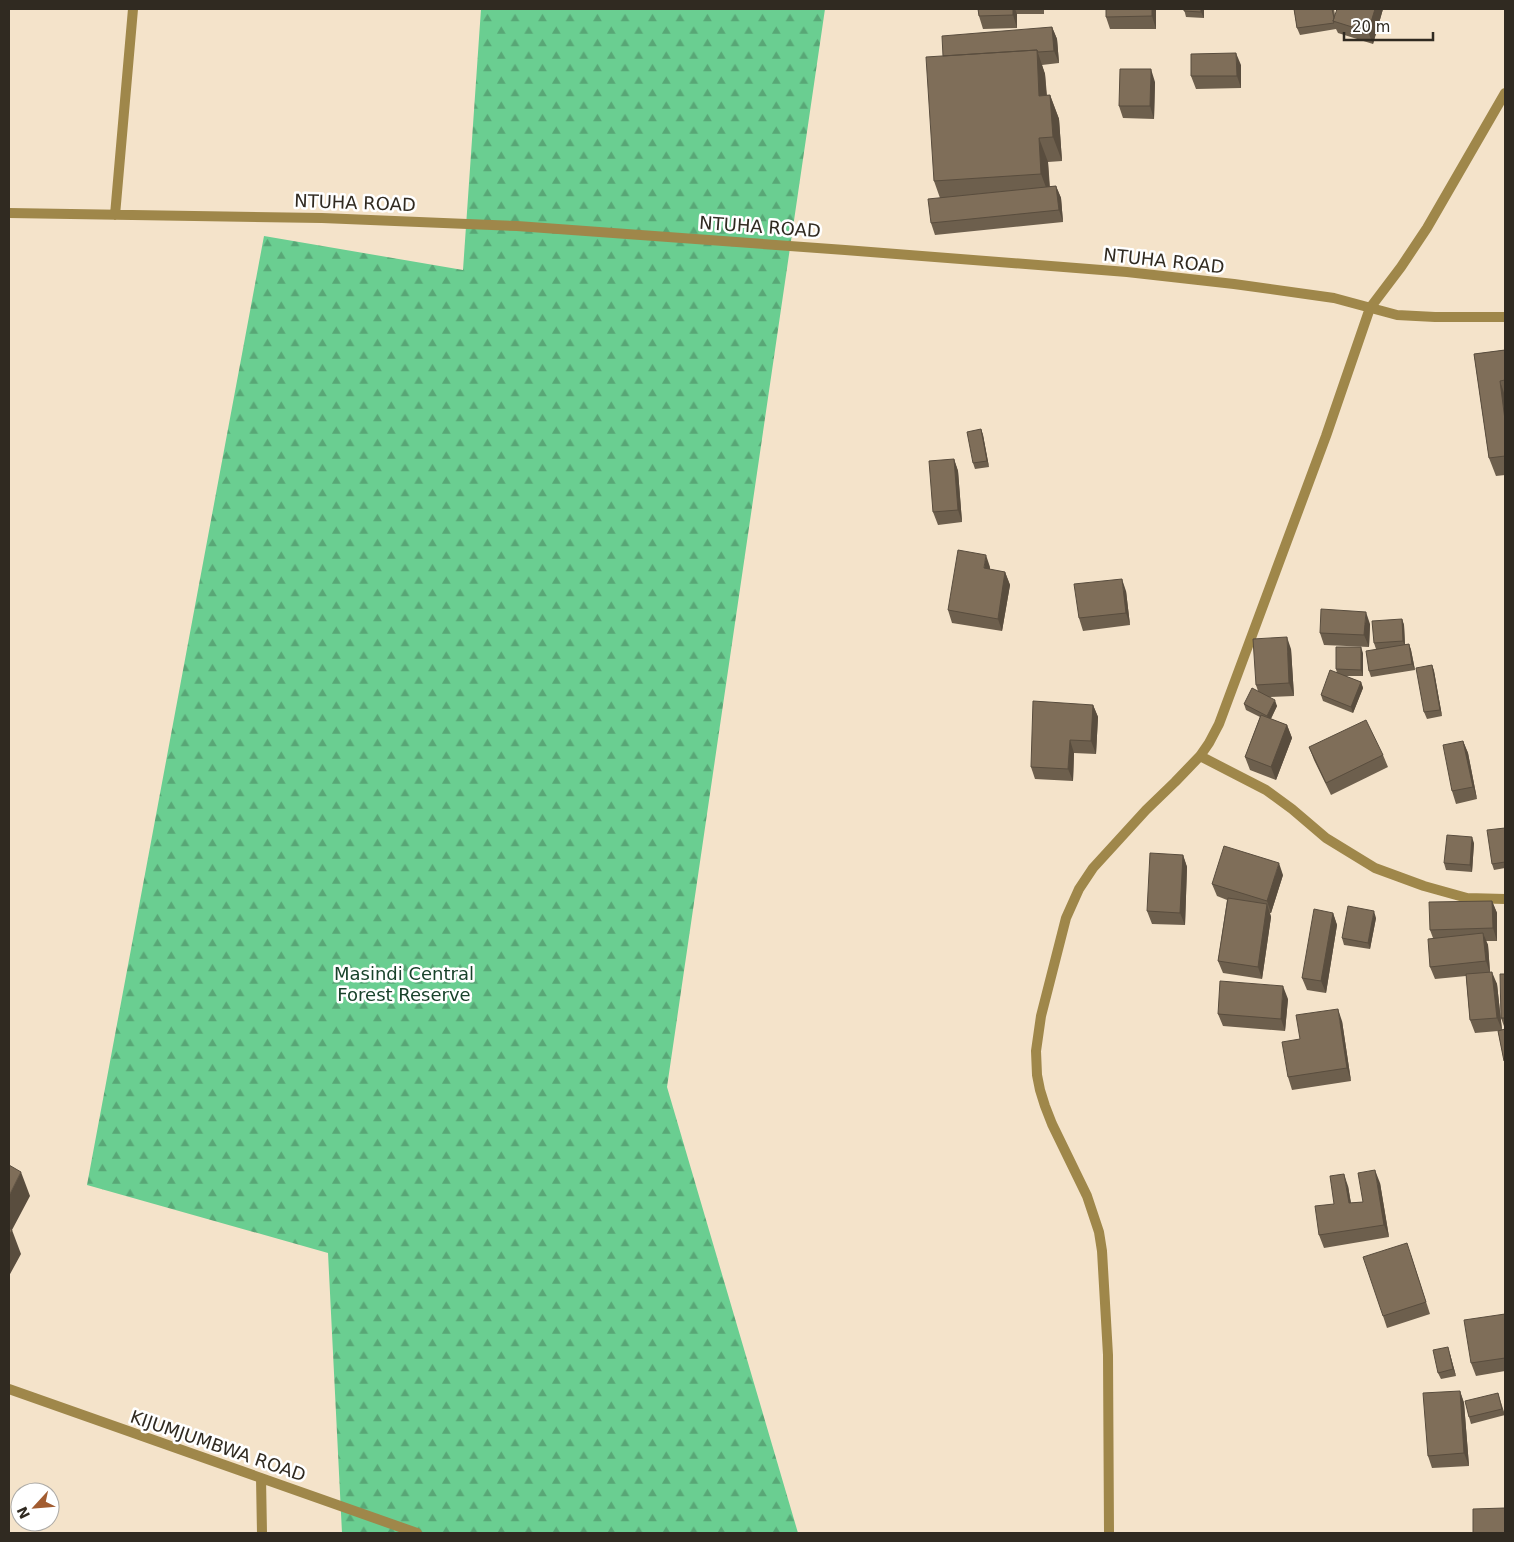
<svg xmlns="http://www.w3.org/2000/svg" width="1514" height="1542" viewBox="0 0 1514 1542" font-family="'DejaVu Sans',sans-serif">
<defs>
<pattern id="forest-firs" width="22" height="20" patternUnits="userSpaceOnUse" patternTransform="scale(1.25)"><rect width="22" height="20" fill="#6ace91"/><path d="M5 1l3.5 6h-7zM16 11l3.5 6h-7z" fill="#58a776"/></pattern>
</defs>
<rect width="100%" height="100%" fill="#f4e3ca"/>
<path fill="url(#forest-firs)" d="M481,9H825L667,1087L798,1533H342L328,1253L87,1185L264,236L463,270Z"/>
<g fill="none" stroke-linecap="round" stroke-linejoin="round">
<path stroke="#9f874a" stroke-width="10" d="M9,213L322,218L517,226L845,250L1127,272L1234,284L1334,298L1397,315L1435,317H1505
M115,215L133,9
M1200,756L1266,790L1292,809L1326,838L1375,868L1424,886L1467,898L1505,899
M9,1389L417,1533
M261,1478L262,1533
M1109,1533L1108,1355L1102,1251L1099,1232L1087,1196L1052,1124L1045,1106L1040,1090L1037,1075L1036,1051L1041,1016L1066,918L1079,889L1093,868L1146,810L1175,782L1200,756L1209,743L1219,724L1326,436L1370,308L1401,267L1427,228L1505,93"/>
</g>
<path fill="#6d5f4d" d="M978,9H1044V14H1017V28L983,29L979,16Z
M1106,9H1156V29H1110L1106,17Z
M1184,9H1204V18L1186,17Z
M1294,9H1334L1335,15L1383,9L1373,44L1338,33L1336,29L1300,35L1297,28Z
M1052,27L1057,39L1059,63L1042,65L1045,74L1047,95H1050L1059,119L1062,161L1048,162L1050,187L1056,186L1061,198L1063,222L935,235L931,223L940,198L934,181L943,56Z
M1241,65V88L1196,89L1191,76Z
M1155,82L1154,119L1123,118L1119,106Z
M1505,350V475L1496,476L1489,458L1474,354Z
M981,429L983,435L989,467L975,469L973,463Z
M954,459L958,471L962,522L938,525L933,512Z
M990,567V570L1005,572L1010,585L1002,631L952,623L948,610Z
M1126,591L1130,625L1083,631L1079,618Z
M1402,619L1404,625L1405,644H1409L1411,650L1415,670L1371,677L1369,671L1376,649L1374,643Z
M1370,624L1369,647L1324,645L1320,633Z
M1291,649L1294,696L1269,697L1277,706L1271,719L1287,725L1292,738L1276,780L1250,770L1245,757L1260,717L1246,710L1244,704L1258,691L1256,685Z
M1363,653V676H1345L1361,682L1363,688L1353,713L1323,701L1321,695L1337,673L1336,669Z
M1432,665L1434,671L1442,716L1427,719L1424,712Z
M1093,705L1098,717L1096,754L1074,753L1073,781L1035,779L1031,767Z
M1463,741L1468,753L1477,799L1456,804L1452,791Z
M1309,747L1383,755L1388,767L1331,795L1314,760Z
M1505,828V868L1494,870L1492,864Z
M1474,843L1472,872L1446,870L1444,863Z
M1183,855L1187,867L1185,925L1152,924L1147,911Z
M1283,875L1271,913H1270L1271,917L1262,979L1223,973L1218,961L1227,900L1217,896L1212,884Z
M1492,901L1497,913V941H1486L1488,945L1490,972L1497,984L1502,1030L1505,1029L1501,1018L1505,974V1065L1504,1061L1498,1031L1475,1033L1470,1020L1466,976L1435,979L1430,967L1433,938L1430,930Z
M1333,913L1337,925L1326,993L1307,990L1302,978Z
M1376,918L1370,949L1344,945L1342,938Z
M1288,999L1285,1031L1223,1026L1218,1014Z
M1342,1021L1351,1081L1292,1090L1288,1077Z
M1380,1183L1389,1237L1324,1248L1319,1235L1334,1204L1348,1186L1351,1203L1363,1202Z
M1411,1255L1430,1314L1387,1328L1383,1316Z
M1505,1314V1371L1476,1376L1471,1363Z
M1450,1354L1456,1376L1441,1379L1438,1373Z
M1460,1391L1464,1403L1469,1466L1432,1468L1428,1456Z
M1498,1393L1505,1415L1471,1424L1469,1417Z"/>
<path fill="#594d3e" d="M1013,9H1015L1017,14V28L1013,15Z
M1152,9H1156V29L1152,16Z
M1201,9H1204V18L1201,12Z
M1375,9H1383L1373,44L1368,32Z
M1052,27L1057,39L1059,63L1054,51Z
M1037,50L1045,74L1048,120L1039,96Z
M1236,53L1241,65V88L1237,76Z
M1151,69L1155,82L1154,119L1150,106Z
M1050,95L1059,119L1062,161L1053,137Z
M1039,138L1048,162L1050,198L1041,174Z
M1056,186L1061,198L1063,222L1059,210Z
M1500,381L1505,396V420Z
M981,429L983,435L989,467L987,461Z
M954,459L958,471L962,522L958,510Z
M986,555L990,567L988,581L984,568Z
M1005,572L1010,585L1002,631L998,619Z
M1122,579L1126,591L1130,625L1126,613Z
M1366,612L1370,624L1369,647L1364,635Z
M1402,619L1404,625L1405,647L1403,641Z
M1287,637L1291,649L1294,696L1289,683Z
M1409,644L1411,650L1415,670L1412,664Z
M1361,647L1363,653V676L1361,670Z
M1432,665L1434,671L1442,716L1440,710Z
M1361,682L1363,688L1353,713L1351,707Z
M1275,700L1277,706L1269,722L1267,716Z
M1093,705L1098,717L1096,754L1091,741Z
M1287,725L1292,738L1276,780L1271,767Z
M1070,740L1074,753L1073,781L1068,769Z
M1463,741L1468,753L1477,799L1473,787Z
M1472,837L1474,843L1472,872L1470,865Z
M1183,855L1187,867L1185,925L1180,913Z
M1279,863L1283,875L1271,913L1267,901Z
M1492,901L1497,913V941L1493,928Z
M1267,904L1271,917L1262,979L1258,967Z
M1374,911L1376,918L1370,949L1368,943Z
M1333,913L1337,925L1326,993L1321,981Z
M1483,933L1488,945L1490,973L1486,961Z
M1492,972L1497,984L1502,1030L1497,1018Z
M1283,986L1288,999L1285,1031L1281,1019Z
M1338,1009L1342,1021L1351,1081L1347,1068Z
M1375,1170L1380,1183L1389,1237L1384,1225Z
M21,1172L30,1196L12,1230L21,1254L9,1276V1196Z
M1344,1174L1348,1186L1353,1216L1349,1203Z
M1448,1347L1450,1354L1456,1376L1453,1369Z
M1460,1391L1464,1403L1469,1466L1464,1453Z"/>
<path fill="#7f6e59" stroke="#594d3e" d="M978,9H1013V15L979,16Z
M1106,9H1152V16L1106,17Z
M1184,9H1201V12L1184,11Z
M1294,9H1332L1334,18L1333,21L1334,23L1297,28Z
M1337,9H1375L1368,32L1333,21Z
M1052,27L1054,51L1038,52L1037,50L943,56L942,36Z
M1037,50L1039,96L1050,95L1053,137L1039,138L1041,174L934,181L926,57Z
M1236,53L1237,76H1191V54Z
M1120,69H1151L1150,106H1119Z
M1056,186L1059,210L931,223L928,199Z
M1505,350V380L1500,381L1505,420V456L1489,458L1474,354Z
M981,429L987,461L973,463L967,432Z
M954,459L958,510L933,512L929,461Z
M958,550L986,555L984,568L1005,572L998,619L948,610Z
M1122,579L1126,613L1079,618L1074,584Z
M1321,609L1366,612L1364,635L1320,633Z
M1402,619L1403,641L1374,643L1372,621Z
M1287,637L1289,683L1256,685L1253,639Z
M1409,644L1412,664L1369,671L1366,651Z
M1336,647H1361V670L1336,669Z
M1432,665L1440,710L1424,712L1416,668Z
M1330,670L1361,682L1351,707L1321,695Z
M1252,688L1275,700L1267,716L1244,704Z
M1033,701L1093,705L1091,741L1070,740L1068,769L1031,767Z
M1261,715L1287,725L1271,767L1245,757Z
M1366,720L1383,755L1326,783L1309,747Z
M1463,741L1473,787L1452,791L1443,745Z
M1505,828V862L1492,864L1487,830Z
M1447,835L1472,837L1470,865L1444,863Z
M1224,846L1279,863L1267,901L1212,884Z
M1150,853L1183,855L1180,913L1147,911Z
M1228,898L1267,904L1258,967L1218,961Z
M1492,901L1493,928L1430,930L1429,902Z
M1348,906L1374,911L1368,943L1342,938Z
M1314,909L1333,913L1321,981L1302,978Z
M1483,933L1486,961L1430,967L1428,939Z
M1492,972L1497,1018L1470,1020L1466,974Z
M1500,974H1505V1018H1501Z
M1220,981L1283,986L1281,1019L1218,1014Z
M1338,1009L1347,1068L1288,1077L1282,1042L1300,1039L1296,1015Z
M1505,1029V1060L1504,1061L1498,1031Z
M9,1165L21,1172L9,1196Z
M1375,1170L1384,1225L1319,1235L1315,1206L1334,1204L1330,1176L1344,1174L1349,1203L1363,1202L1358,1173Z
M9,1228L12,1230L9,1236Z
M1407,1243L1426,1302L1383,1316L1363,1257Z
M1505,1314V1358L1471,1363L1464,1320Z
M1448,1347L1453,1369L1438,1373L1433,1350Z
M1460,1391L1464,1453L1428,1456L1423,1393Z
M1498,1393L1502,1409L1469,1417L1465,1401Z
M1505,1508V1533H1473V1509Z"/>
<g text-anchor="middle" stroke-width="5" stroke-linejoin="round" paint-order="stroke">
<g font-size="18" fill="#302a21" stroke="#fff">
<text transform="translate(355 203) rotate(2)" y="6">NTUHA ROAD</text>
<text transform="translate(760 227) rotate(4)" y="6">NTUHA ROAD</text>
<text transform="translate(1164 261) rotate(6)" y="6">NTUHA ROAD</text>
<text transform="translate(218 1446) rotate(19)" y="6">KIJUMJUMBWA ROAD</text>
</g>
<g font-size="18" fill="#18422a" stroke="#fff">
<text x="404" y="980">Masindi Central<tspan x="404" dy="21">Forest Reserve</tspan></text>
</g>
</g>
<rect width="1514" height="1542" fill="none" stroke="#302a21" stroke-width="20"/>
<g transform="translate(35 1507) rotate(244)"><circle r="24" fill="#ffffff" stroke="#acaaa6"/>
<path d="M0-4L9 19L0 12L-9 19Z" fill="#a25c30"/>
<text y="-8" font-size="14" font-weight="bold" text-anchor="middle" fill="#302a21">N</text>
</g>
<path d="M1344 32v8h89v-8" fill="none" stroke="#302a21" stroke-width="2.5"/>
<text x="1352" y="32" font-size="15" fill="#302a21" stroke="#ffffff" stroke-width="4" paint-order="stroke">20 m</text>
</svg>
